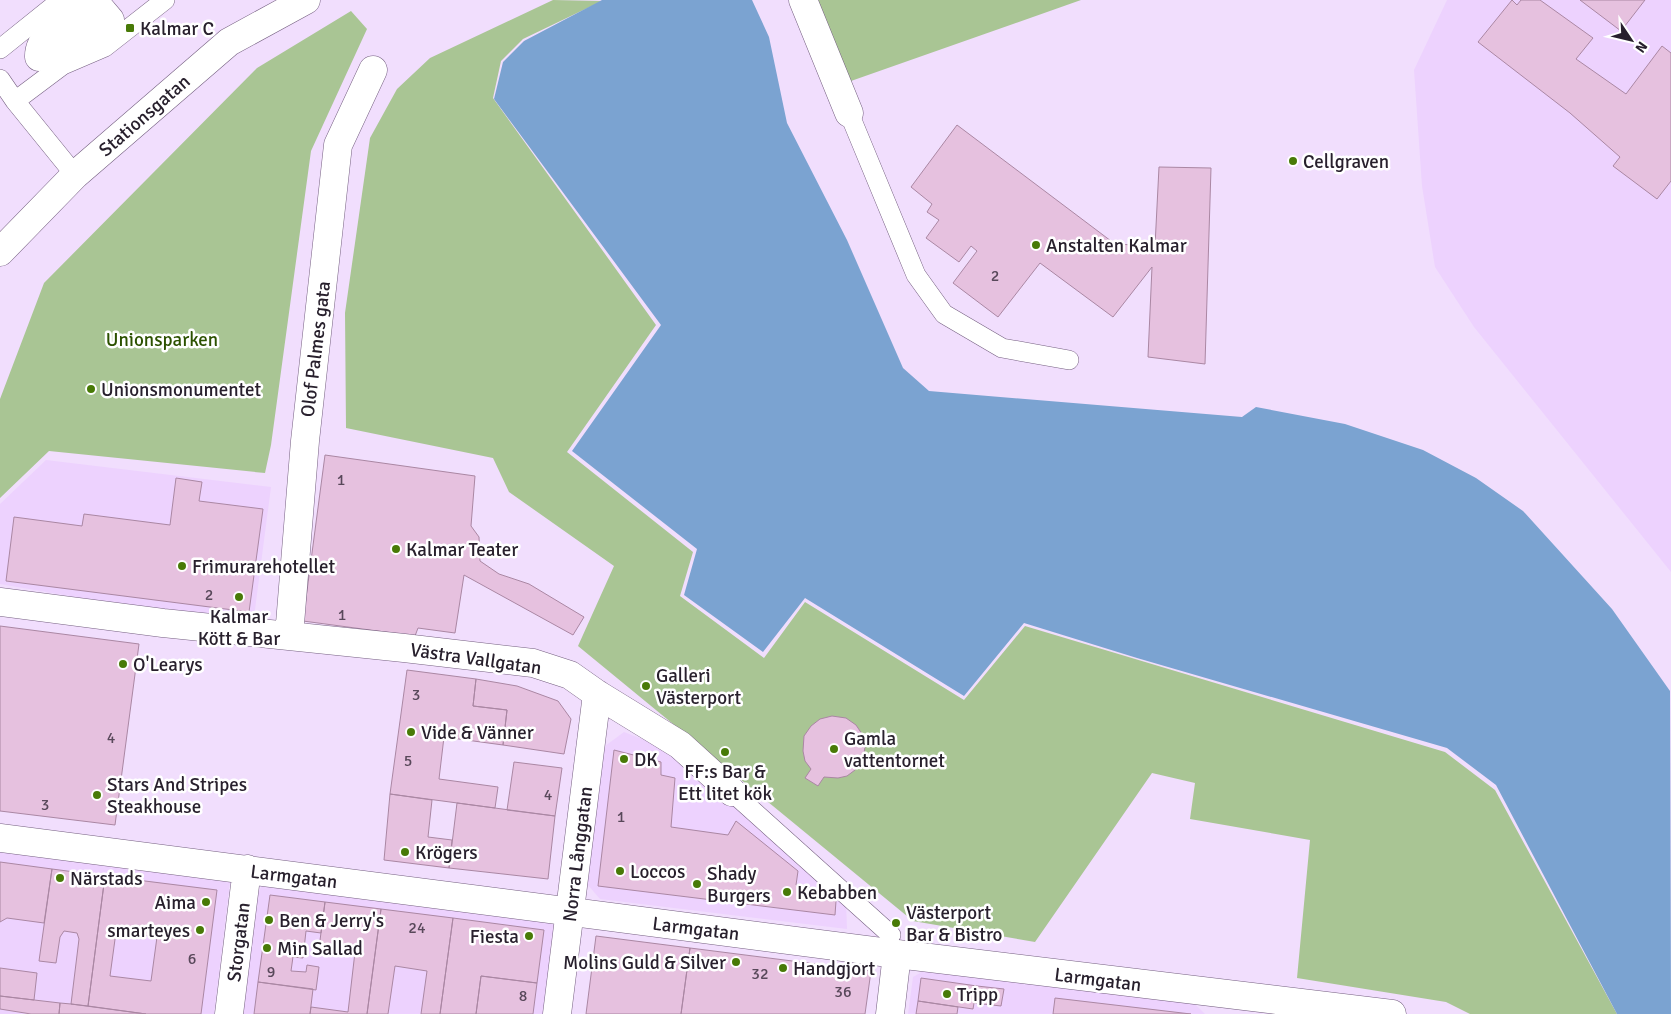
<svg xmlns="http://www.w3.org/2000/svg" width="1671" height="1014" viewBox="0 0 1671 1014" font-family="Signika,sans-serif">
<rect width="100%" height="100%" fill="#f1defd"/>
<path fill="#edd2fe" d="M1447,0H1671V572L1474,327L1435,267L1422,186L1414,70Z
M46,460L271,487L253,625L162,612L0,584V504Z
M624,732L678,753L846,901L847,929L600,899L587,884L605,746Z
M0,848L230,882L214,1014H0Z
M265,883L545,916L554,926L543,1014H236L249,901Z
M929,968L1194,1003L1205,1014H908L913,977Z"/>
<path fill="#a9c594" d="M553,0L602,1L523,39L501,61L493,98L656,325L567,452L693,552L680,596L764,658L805,602L964,700L1025,626L1445,752L1495,790L1617,1014H1470L1446,1002L1297,978L1310,840L1190,819L1195,783L1152,773L1035,942L913,921L578,646L614,566L509,492L493,458L346,428L345,313L370,138L397,89L430,58Z
M816,0H1081L851,81Z
M351,11L367,29L311,151L271,445L265,473L49,451L0,498V399L44,283L257,68Z"/>
<path fill="#7ba3d1" d="M602,0H752L769,37L787,123L847,240L903,368L929,391L1242,417L1256,407L1345,424L1423,450L1476,478L1523,511L1612,609L1670,691L1671,1014H1617L1496,785L1447,748L1137,658L1024,623L964,696L805,598L763,652L684,595L697,549L572,451L661,325L494,99L503,62L524,41Z"/>
<path fill="#e6c1df" stroke="#aa87a3" fill-rule="evenodd" d="M1512,0L1517,5L1521,0H1540L1593,38L1576,59L1626,94L1662,46L1671,53V181L1657,199L1613,166L1620,157L1570,113L1478,42Z
M1580,0H1645L1621,31Z
M957,125L1115,244L1155,246L1159,167L1211,168L1205,364L1148,357L1152,267L1113,317L1040,263L998,317L953,283L977,251L971,246L959,262L926,238L939,220L927,212L932,204L911,187Z
M325,455L475,476L471,526L479,537L480,561L499,574L529,584L584,617L573,635L464,575L455,633L418,628L415,636L303,621Z
M176,478L202,482L199,501L263,509L249,612L6,581L14,517L82,526L84,514L170,525Z
M0,626L139,644L115,825L0,811Z
M407,670L476,679L473,706L507,710L503,745L444,737L439,779L498,787L495,808L390,794Z
M476,679L517,686L558,701L571,719L564,754L503,745L507,710L473,706Z
M832,716L846,718L856,725L862,734L865,747L863,759L855,770L847,776L838,778L824,777L818,786L805,778L811,769L805,761L803,751L804,736L811,726L820,719Z
M614,750L661,762V775L675,778L671,827L728,835L736,821L798,871L796,885L818,889L836,901L835,915L598,886Z
M514,762L562,768L555,816L507,810Z
M390,794L432,800L428,837L452,840L449,868L384,860Z
M457,803L555,816L548,879L449,868Z
M0,862L52,869L44,923L7,918L0,922Z
M52,869L105,876L88,1006L71,1004L79,939L77,933L64,931L60,937L56,963L39,961Z
M105,876L217,890L201,1014H146L88,1006ZM116,932L157,937L151,981L110,976Z
M270,895L325,902L321,933L306,931L303,958L293,957L291,971L306,972L307,965L319,967L316,990L258,982Z
M325,902L381,909L367,1014H310L311,1007L348,1012L355,952L319,948Z
M381,909L453,918L440,1014H421L427,971L395,966L388,1014H367Z
M453,918L544,930L537,983L481,976L476,1014H440Z
M596,936L690,948L681,1014H586Z
M690,948L871,971L865,1014H681Z
M0,968L37,973L34,1000L0,996Z
M481,976L537,983L533,1014H476Z
M921,978L977,986L973,1009L918,1001Z
M258,982L313,989L310,1014H254Z
M977,986L1004,989L1001,1006L974,1003Z
M0,996L60,1003L59,1014H31L0,1009Z
M1055,998L1191,1014H1053Z
M918,1001L958,1007L957,1014H916Z
M60,1003L71,1004L146,1014H59Z"/>
<g fill="none" stroke-linecap="round" stroke-linejoin="round">
<g stroke="#756081" stroke-width="20">
<path id="lane" d="M0,49L61,0
M0,79L15,101L75,175
M15,101L63,65L105,47L165,0
M849,113L916,275L944,314L1002,348L1069,360
M732,792L891,935"/>
</g>
<g stroke="#756081" stroke-width="29">
<path id="street" d="M91,0C73,14 38,33 39,57L110,20L93,0
M803,0L849,113
M0,252L75,175L229,42L306,0
M0,602L163,623L404,648L533,663L570,675L597,694L680,745L732,792
M289,636L305,441L338,145L373,70
M0,838L897,954L1392,1014
M229,1014L247,869
M557,1014L597,694
M890,1014L897,954"/>
</g>
<use href="#lane" stroke="#fff" stroke-width="19"/>
<use href="#street" stroke="#fff" stroke-width="28"/>
</g>
<g fill="#487a07" stroke="#fff" stroke-width="2">
<rect x="125" y="23" width="10" height="10" rx="2.5"/>
<circle cx="1293" cy="161" r="5"/>
<circle cx="1036" cy="245" r="5"/>
<circle cx="91" cy="389" r="5"/>
<circle cx="396" cy="549" r="5"/>
<circle cx="182" cy="566" r="5"/>
<circle cx="239" cy="597" r="5"/>
<circle cx="123" cy="664" r="5"/>
<circle cx="646" cy="686" r="5"/>
<circle cx="411" cy="732" r="5"/>
<circle cx="834" cy="749" r="5"/>
<circle cx="725" cy="752" r="5"/>
<circle cx="624" cy="759" r="5"/>
<circle cx="97" cy="795" r="5"/>
<circle cx="405" cy="852" r="5"/>
<circle cx="620" cy="871" r="5"/>
<circle cx="60" cy="878" r="5"/>
<circle cx="697" cy="884" r="5"/>
<circle cx="787" cy="892" r="5"/>
<circle cx="206" cy="902" r="5"/>
<circle cx="269" cy="920" r="5"/>
<circle cx="896" cy="923" r="5"/>
<circle cx="200" cy="930" r="5"/>
<circle cx="529" cy="936" r="5"/>
<circle cx="267" cy="948" r="5"/>
<circle cx="736" cy="962" r="5"/>
<circle cx="783" cy="968" r="5"/>
<circle cx="947" cy="994" r="5"/>
</g>
<g text-anchor="middle" stroke-width="5" stroke-linejoin="round" paint-order="stroke">
<g font-size="16" fill="#58485a">
<text x="995" y="281">2</text>
<text x="341" y="485">1</text>
<text x="209" y="600">2</text>
<text x="342" y="620">1</text>
<text x="416" y="700">3</text>
<text x="111" y="743">4</text>
<text x="408" y="766">5</text>
<text x="548" y="800">4</text>
<text x="45" y="810">3</text>
<text x="621" y="822">1</text>
<text x="417" y="933">24</text>
<text x="192" y="964">6</text>
<text x="271" y="977">9</text>
<text x="760" y="979">32</text>
<text x="843" y="997">36</text>
<text x="523" y="1001">8</text>
</g>
<g font-size="19" fill="#28202d" stroke="#fff" text-anchor="start">
<text x="140" y="35">Kalmar C</text>
<text x="1303" y="168">Cellgraven</text>
<text x="1046" y="252">Anstalten Kalmar</text>
<text x="101" y="396">Unionsmonumentet</text>
<text x="406" y="556">Kalmar Teater</text>
<text x="192" y="573">Frimurarehotellet</text>
<text x="239" y="623" text-anchor="middle">Kalmar<tspan x="239" dy="22">Kött &amp; Bar</tspan></text>
<text x="133" y="671">O'Learys</text>
<text x="656" y="682">Galleri<tspan x="656" dy="22">Västerport</tspan></text>
<text x="421" y="739">Vide &amp; Vänner</text>
<text x="844" y="745">Gamla<tspan x="844" dy="22">vattentornet</tspan></text>
<text x="634" y="766">DK</text>
<text x="725" y="778" text-anchor="middle">FF:s Bar &amp;<tspan x="725" dy="22">Ett litet kök</tspan></text>
<text x="107" y="791">Stars And Stripes<tspan x="107" dy="22">Steakhouse</tspan></text>
<text x="415" y="859">Krögers</text>
<text x="630" y="878">Loccos</text>
<text x="707" y="880">Shady<tspan x="707" dy="22">Burgers</tspan></text>
<text x="70" y="885">Närstads</text>
<text x="797" y="899">Kebabben</text>
<text x="196" y="909" text-anchor="end">Aima</text>
<text x="906" y="919">Västerport<tspan x="906" dy="22">Bar &amp; Bistro</tspan></text>
<text x="279" y="927">Ben &amp; Jerry's</text>
<text x="190" y="937" text-anchor="end">smarteyes</text>
<text x="519" y="943" text-anchor="end">Fiesta</text>
<text x="277" y="955">Min Sallad</text>
<text x="726" y="969" text-anchor="end">Molins Guld &amp; Silver</text>
<text x="793" y="975">Handgjort</text>
<text x="957" y="1001">Tripp</text>
</g>
<g font-size="19" fill="#28202d" stroke="#fff">
<text transform="translate(144 115) rotate(-41)" y="7">Stationsgatan</text>
<text transform="translate(315 349) rotate(-83)" y="7">Olof Palmes gata</text>
<text transform="translate(476 658) rotate(8)" y="7">Västra Vallgatan</text>
<text transform="translate(577 854) rotate(-83)" y="7">Norra Långgatan</text>
<text transform="translate(294 876) rotate(7)" y="7">Larmgatan</text>
<text transform="translate(696 928) rotate(7)" y="7">Larmgatan</text>
<text transform="translate(238 942) rotate(-83)" y="7">Storgatan</text>
<text transform="translate(1098 979) rotate(7)" y="7">Larmgatan</text>
</g>
<g font-size="19" fill="#2c5100" stroke="#fff">
<text x="162" y="346">Unionsparken</text>
</g>
</g>
<g transform="translate(1631 40) rotate(125)" stroke="#ffffff" stroke-width="4" paint-order="stroke">
<path d="M0-4L9 19L0 12L-9 19Z" fill="#28202d"/>
<text y="-8" font-size="14" font-weight="bold" text-anchor="middle" fill="#28202d">N</text>
</g>
</svg>
